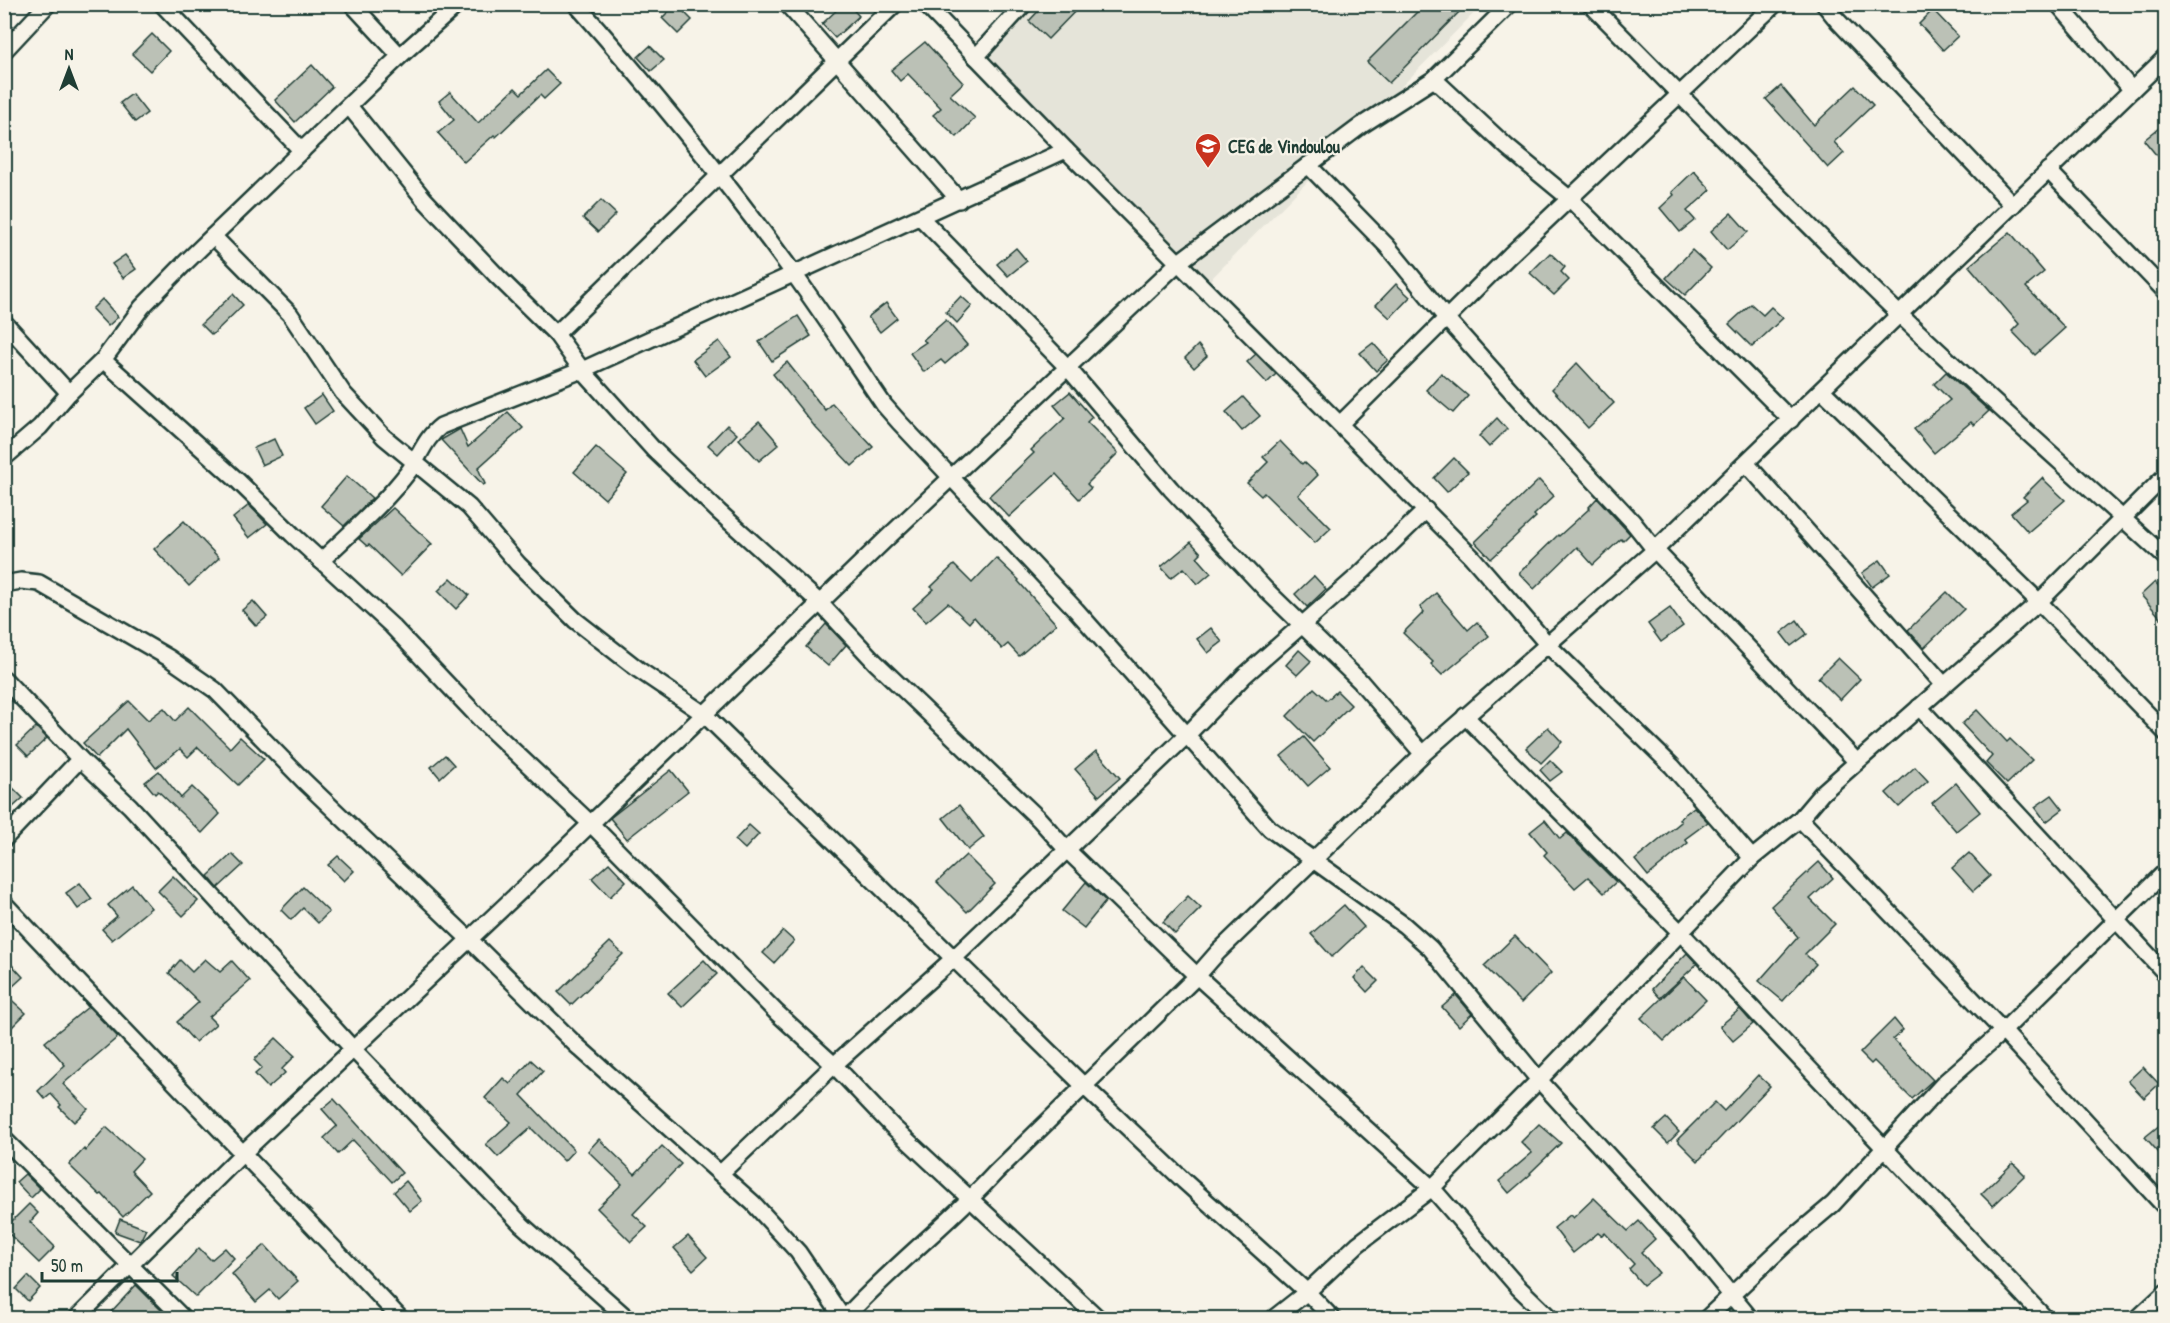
<svg xmlns="http://www.w3.org/2000/svg" width="2170" height="1323" viewBox="0 0 2170 1323" font-family="'Patrick Hand',sans-serif">
	<style>
		.built { fill: #e5e4d9 }
		.building { fill: #bbc1b6; stroke: #1f3d34; stroke-width: 1.5 }
		.lines { fill: none; stroke-linecap: round; stroke-linejoin: round }
		.street-casing { stroke: #1f3d34; stroke-width: 20 }
		.street { stroke: #f7f3e8; stroke-width: 15 }
		.labels { text-anchor: middle; dominant-baseline: central; stroke-width: 4.5; stroke-linejoin: round; paint-order: stroke }
		.poi-label { font-size: 18px; font-weight: bold; fill: #1f3d34; stroke: #f7f3e8; text-anchor: start }
	</style>
	<rect width="100%" height="100%" fill="#f7f3e8"/>
	<filter id="ink" filterUnits="userSpaceOnUse"><feTurbulence type="fractalNoise" baseFrequency=".0167" numOctaves="2"/><feDisplacementMap in="SourceGraphic" scale="12" xChannelSelector="R" yChannelSelector="G"/><feConvolveMatrix kernelMatrix="1 2 1 2 8 2 1 2 1" color-interpolation-filters="sRGB"/></filter>
	<g filter="url(#ink)">
		<!-- built -->
		<polygon class="built" points="1035,5 1482,5 1210,280 983,58"/>
		<!-- building -->
		<g class="building">
			<polygon points="676,4 692,20 678,34 662,18"/>
			<polygon points="843,4 848,4 859,16 835,38 822,24"/>
			<polygon points="1045,4 1082,4 1048,39 1029,21"/>
			<polygon points="1425,4 1467,4 1389,83 1367,62"/>
			<polygon points="1933,10 1958,36 1943,50 1919,24"/>
			<polygon points="152,34 169,51 150,71 132,54"/>
			<polygon points="925,42 963,83 950,95 975,118 957,137 933,115 941,108 908,74 900,81 891,70"/>
			<polygon points="650,46 664,60 651,71 638,57"/>
			<polygon points="312,65 332,87 295,122 275,100"/>
			<polygon points="546,70 560,84 544,99 540,95 496,137 494,135 464,162 438,133 454,120 439,101 450,92 478,123 515,88 521,94"/>
			<polygon points="1781,86 1814,125 1855,86 1873,105 1834,142 1844,153 1828,168 1766,99"/>
			<polygon points="132,94 147,113 135,122 120,103"/>
			<polygon points="2159,128 2166,135 2166,149 2157,156 2144,140"/>
			<polygon points="1694,171 1711,190 1687,211 1695,220 1680,232 1660,208 1674,195 1672,192"/>
			<polygon points="601,200 616,214 598,232 583,218"/>
			<polygon points="1731,213 1748,232 1727,250 1711,231"/>
			<polygon points="2010,232 2044,272 2026,287 2065,328 2035,355 2012,331 2019,324 1969,266"/>
			<polygon points="1016,248 1027,261 1008,276 997,264"/>
			<polygon points="1692,250 1711,268 1685,295 1666,278"/>
			<polygon points="1550,253 1565,267 1561,272 1569,280 1554,295 1530,273"/>
			<polygon points="125,255 136,269 123,278 112,264"/>
			<polygon points="1396,284 1410,297 1390,318 1376,305"/>
			<polygon points="233,294 243,305 212,335 201,324"/>
			<polygon points="961,296 972,306 957,323 946,312"/>
			<polygon points="102,299 118,317 108,326 92,309"/>
			<polygon points="886,303 897,318 880,332 868,317"/>
			<polygon points="1751,304 1763,315 1771,307 1783,318 1752,347 1729,324"/>
			<polygon points="798,316 811,336 772,361 759,342"/>
			<polygon points="946,320 967,345 945,364 941,360 924,372 910,353 926,342 923,340"/>
			<polygon points="719,341 731,357 705,376 693,360"/>
			<polygon points="1373,343 1388,360 1376,371 1360,353"/>
			<polygon points="1198,345 1207,356 1194,368 1185,358"/>
			<polygon points="1256,354 1276,374 1267,383 1247,362"/>
			<polygon points="787,362 825,410 832,403 873,447 852,466 815,427 773,374"/>
			<polygon points="1577,363 1614,403 1588,428 1552,389"/>
			<polygon points="1946,372 1989,411 1974,425 1971,422 1934,453 1914,429 1950,400 1934,384"/>
			<polygon points="1441,373 1468,396 1453,413 1426,390"/>
			<polygon points="1070,392 1092,417 1087,422 1118,453 1087,484 1091,488 1079,499 1056,474 1009,517 989,496 1034,453 1031,450 1065,418 1054,405"/>
			<polygon points="322,395 333,411 315,424 304,408"/>
			<polygon points="1243,397 1260,416 1242,431 1226,412"/>
			<polygon points="508,412 523,428 478,468 485,484 483,485 441,440 460,429 468,447"/>
			<polygon points="1497,418 1507,429 1489,447 1479,436"/>
			<polygon points="759,421 779,444 759,461 739,439"/>
			<polygon points="727,425 737,434 718,454 708,445"/>
			<polygon points="274,439 282,456 262,465 254,448"/>
			<polygon points="1280,441 1302,464 1304,462 1318,475 1298,495 1331,528 1315,543 1264,493 1261,496 1247,483 1268,462 1263,457"/>
			<polygon points="596,447 627,474 605,499 574,472"/>
			<polygon points="1454,458 1468,472 1447,492 1434,478"/>
			<polygon points="347,476 372,498 344,526 321,506"/>
			<polygon points="2042,478 2065,500 2028,532 2011,513 2027,500 2023,497"/>
			<polygon points="1539,480 1554,496 1534,515 1536,517 1491,559 1475,542"/>
			<polygon points="1597,498 1630,534 1623,541 1621,539 1593,565 1577,547 1534,589 1519,573 1558,535 1559,536 1590,508 1589,507"/>
			<polygon points="249,505 267,524 249,538 233,518"/>
			<polygon points="393,508 432,544 401,576 369,545 367,546 359,539"/>
			<polygon points="184,521 219,558 189,586 154,549"/>
			<polygon points="1191,542 1201,553 1197,557 1211,573 1198,584 1184,568 1171,578 1161,567"/>
			<polygon points="996,558 1019,580 1018,581 1056,624 1019,656 1008,644 1002,649 974,617 969,623 948,603 926,622 913,608 934,589 931,587 954,565 972,583"/>
			<polygon points="1880,560 1890,574 1872,587 1862,573"/>
			<polygon points="1314,576 1326,589 1307,607 1295,594"/>
			<polygon points="451,578 469,595 456,609 438,591"/>
			<polygon points="2155,582 2166,594 2166,624 2141,595"/>
			<polygon points="1947,592 1964,609 1924,648 1908,630"/>
			<polygon points="1436,593 1468,630 1477,622 1489,636 1442,675 1431,664 1433,662 1403,633 1424,612 1420,607"/>
			<polygon points="253,601 267,617 256,626 242,610"/>
			<polygon points="1670,608 1683,626 1661,642 1648,624"/>
			<polygon points="1797,620 1807,634 1791,646 1781,633"/>
			<polygon points="826,624 846,645 828,666 806,647"/>
			<polygon points="1211,628 1222,642 1208,653 1197,639"/>
			<polygon points="1299,650 1311,661 1297,675 1286,665"/>
			<polygon points="1838,658 1860,679 1840,700 1818,678"/>
			<polygon points="1314,688 1327,700 1337,691 1351,705 1313,742 1287,716"/>
			<polygon points="129,701 148,720 164,708 175,721 189,707 230,748 240,737 264,759 238,785 198,747 188,757 180,749 156,768 126,729 97,758 83,743"/>
			<polygon points="1977,710 2007,742 2010,739 2032,760 2007,784 1986,763 1992,756 1962,724"/>
			<polygon points="36,727 47,738 28,756 17,745"/>
			<polygon points="1548,727 1562,742 1541,763 1526,748"/>
			<polygon points="1304,737 1330,767 1308,786 1281,756"/>
			<polygon points="1096,751 1120,778 1099,796 1075,769"/>
			<polygon points="445,755 454,765 440,778 431,767"/>
			<polygon points="1550,760 1562,772 1550,781 1540,770"/>
			<polygon points="1915,767 1928,781 1899,807 1886,793"/>
			<polygon points="671,770 688,791 627,839 610,818"/>
			<polygon points="159,771 181,798 192,787 220,814 202,833 158,791 155,794 145,782"/>
			<polygon points="4,779 23,798 4,815"/>
			<polygon points="1956,783 1980,812 1956,831 1932,803"/>
			<polygon points="2052,795 2063,809 2046,822 2035,807"/>
			<polygon points="959,805 984,837 968,850 943,818"/>
			<polygon points="1694,807 1708,822 1685,839 1688,843 1648,876 1635,860 1681,822 1679,819"/>
			<polygon points="1545,820 1560,839 1567,833 1616,882 1604,893 1588,877 1575,888 1544,855 1547,852 1530,832"/>
			<polygon points="749,825 759,834 745,849 735,840"/>
			<polygon points="1969,853 1990,876 1973,891 1952,868"/>
			<polygon points="232,854 243,865 218,888 208,876"/>
			<polygon points="966,855 995,884 967,912 937,882"/>
			<polygon points="338,856 354,871 344,881 328,865"/>
			<polygon points="1819,862 1833,878 1810,899 1835,924 1805,954 1816,964 1783,1001 1759,981 1798,937 1771,906"/>
			<polygon points="609,863 626,881 610,897 592,878"/>
			<polygon points="173,876 198,901 183,916 158,891"/>
			<polygon points="1086,882 1106,901 1084,928 1062,911"/>
			<polygon points="80,883 92,899 78,909 66,893"/>
			<polygon points="132,885 151,908 112,940 102,929 117,916 108,905"/>
			<polygon points="303,887 329,912 318,923 303,908 291,920 281,910"/>
			<polygon points="1188,896 1201,908 1175,934 1163,922"/>
			<polygon points="1344,905 1364,927 1332,957 1311,934"/>
			<polygon points="783,931 794,941 774,963 763,953"/>
			<polygon points="1515,936 1551,973 1521,1003 1484,966"/>
			<polygon points="610,942 623,954 571,1005 558,992"/>
			<polygon points="1687,953 1697,964 1660,998 1652,989"/>
			<polygon points="205,959 220,972 232,961 250,981 209,1017 216,1024 195,1042 177,1022 199,1002 169,973 180,960 192,972"/>
			<polygon points="704,960 717,974 682,1007 668,993"/>
			<polygon points="12,965 23,977 12,987 4,979 4,973"/>
			<polygon points="1364,967 1378,981 1367,992 1354,978"/>
			<polygon points="1684,977 1706,1000 1664,1041 1641,1018"/>
			<polygon points="4,993 26,1013 4,1035"/>
			<polygon points="1456,995 1472,1014 1459,1026 1442,1007"/>
			<polygon points="82,1000 118,1037 63,1084 88,1109 74,1122 59,1107 61,1105 51,1094 45,1099 38,1091 65,1065 45,1042 88,1007"/>
			<polygon points="1740,1009 1753,1024 1733,1041 1720,1026"/>
			<polygon points="1894,1019 1903,1030 1893,1039 1933,1080 1912,1099 1874,1061 1871,1064 1860,1053"/>
			<polygon points="276,1038 295,1056 282,1069 285,1073 268,1088 255,1074 262,1068 254,1060"/>
			<polygon points="531,1060 543,1071 521,1095 574,1150 564,1161 531,1128 498,1157 486,1144 511,1122 485,1098 503,1078 510,1084"/>
			<polygon points="2143,1067 2159,1084 2144,1098 2128,1081"/>
			<polygon points="1758,1075 1770,1086 1698,1161 1677,1140 1715,1102 1724,1111"/>
			<polygon points="334,1099 402,1173 392,1182 353,1140 338,1154 324,1138 337,1126 322,1109"/>
			<polygon points="1666,1118 1679,1132 1668,1143 1654,1129"/>
			<polygon points="2166,1120 2166,1161 2145,1137"/>
			<polygon points="1539,1124 1561,1143 1530,1173 1531,1174 1509,1193 1499,1181 1532,1153 1521,1142"/>
			<polygon points="106,1127 142,1159 131,1171 150,1191 123,1217 102,1194 100,1195 69,1165 84,1149 85,1151"/>
			<polygon points="599,1139 635,1174 662,1146 681,1164 633,1214 647,1227 631,1242 597,1208 622,1184 588,1151"/>
			<polygon points="2013,1163 2025,1175 1993,1206 1981,1194"/>
			<polygon points="25,1174 40,1189 31,1198 16,1182"/>
			<polygon points="406,1181 422,1201 410,1211 394,1192"/>
			<polygon points="1594,1198 1628,1231 1639,1221 1655,1239 1641,1252 1659,1273 1643,1285 1629,1269 1634,1264 1605,1233 1602,1236 1598,1233 1573,1253 1554,1228 1570,1215 1573,1218"/>
			<polygon points="29,1204 38,1213 30,1222 55,1247 39,1263 4,1229"/>
			<polygon points="120,1219 146,1229 140,1241 115,1232"/>
			<polygon points="688,1236 707,1257 693,1270 674,1248"/>
			<polygon points="265,1245 298,1281 278,1299 270,1290 256,1302 232,1274"/>
			<polygon points="199,1248 211,1260 225,1248 234,1258 196,1297 173,1276"/>
			<polygon points="28,1276 40,1288 28,1301 16,1289"/>
			<polygon points="136,1285 169,1318 118,1318 111,1312"/>
		</g>
		<g class="lines">
			<!-- street casing -->
			<g class="street-casing">
				<g id="street">
					<polyline points="162,4 302,151"/>
					<polyline points="352,4 400,56"/>
					<path d="M576 4C653 91 726 180 794 274 825 317 854 361 884 405L899 422 1076 610 1270 829 1404 925 1430 948 1539 1080 1690 1245 1750 1318"/>
					<polyline points="787,4 959,200"/>
					<polyline points="925,4 1066,150 1472,557 1548,645 1672,766 1752,858"/>
					<path d="M1590 4C1693 107 1793 212 1898 313 1985 396 2077 476 2166 558"/>
					<polyline points="1824,4 1837,20 2013,205"/>
					<polyline points="2058,4 2132,90"/>
					<polyline points="4,51 48,4"/>
					<polyline points="976,57 1024,4"/>
					<polyline points="1434,79 1507,147 1570,199 1791,420"/>
					<polyline points="349,106 424,199 497,276 556,334 582,370 653,449 719,512 820,603 875,662 1039,819 1067,850 1197,976 1432,1188 1518,1287 1550,1318"/>
					<polyline points="1308,165 1387,246 1447,319 1539,422 1632,521 1655,550 1857,762"/>
					<polyline points="2048,170 2166,292"/>
					<polyline points="921,218 1068,368 1171,489 1266,590 1360,681 1423,754"/>
					<polyline points="213,236 290,314 343,393 384,437 469,507 518,564 575,620 639,670 704,714 1084,1086 1184,1181 1307,1292 1332,1318"/>
					<polyline points="4,322 69,393"/>
					<polyline points="556,334 895,4"/>
					<polyline points="103,360 238,481 293,535 392,626 484,723 590,823 777,1013 834,1065 892,1126 1098,1318"/>
					<polyline points="1822,390 2039,602 2166,733"/>
					<polyline points="1340,424 1510,255 1775,4"/>
					<polyline points="4,458 40,427 69,393 103,360 142,307 186,262 400,56 458,4"/>
					<polyline points="1746,463 1944,685"/>
					<path d="M321 561C351 532 384 504 409 471 420 456 425 438 441 426L582 370 1066 150"/>
					<polyline points="4,584 21,581 39,583 169,658 215,690 304,781 469,939 575,1044 753,1203 798,1252 843,1318"/>
					<polyline points="4,679 80,759 130,806 353,1049 522,1225 627,1318"/>
					<polyline points="1919,707 2166,974"/>
					<polyline points="1465,716 1681,933 2045,1318"/>
					<polyline points="1800,819 2003,1031 2166,1208"/>
					<polyline points="4,839 80,759"/>
					<path d="M4 903C135 1043 269 1179 400 1318"/>
					<polyline points="4,1139 183,1318"/>
					<polyline points="721,1173 834,1065 954,958 1188,734 1245,675 1360,574 1426,510"/>
					<polyline points="77,1318 243,1153 527,885 884,541 1179,262 1362,125 1434,79 1510,4"/>
					<path d="M845 1318C892 1266 949 1224 996 1172L1197 976 1218 952 1423 754 1655 550 2166 57"/>
					<polyline points="1274,1318 1307,1292 1358,1244 1432,1188 1539,1080 1752,858 1800,819 1822,793 1857,762 2039,602 2166,475"/>
					<polyline points="1707,1318 1789,1241 1833,1204 1945,1082 2003,1031 2166,871"/>
					<polyline points="2138,1318 2166,1292"/>
				</g>
			</g>
			<!-- street -->
			<use href="#street" class="street"/>
		</g>
	</g>
	<!-- icons -->
	<defs>
		<g id="school-pin" transform="scale(1.35)"><path d="M0 17L-7.5 6A9.5 9.5 0 1 1 7.5 6Z" fill="#c8321e" stroke="#f7f3e8"/><path d="M0-5L7-2L0 1L-7-2ZM-4 1L0 2.5L4 1V4Q0 6-4 4Z" fill="#fff"/></g>
	</defs>
	<g fill-rule="evenodd">
		<use href="#school-pin" x="1208" y="146"/>
	</g>
	<g class="labels">
		<!-- poi labels -->
		<g class="poi-label">
			<text x="1228" y="146">CEG de Vindoulou</text>
		</g>
	</g>
	<!-- margin -->
	<rect width="2170" height="1323" fill="none" stroke="#f7f3e8" stroke-width="24"/>
	<rect x="12" y="12" width="2146" height="1299" fill="none" stroke="#1f3d34" stroke-width="2" filter="url(#ink)"/>
	<!-- north arrow -->
	<g transform="translate(69 69)" stroke="#f7f3e8" stroke-width="4.5" paint-order="stroke">
	<path d="M0-4.5L10 22L0 15L-10 22Z" fill="#1f3d34"/>
	<text y="-9" font-size="16" font-weight="bold" text-anchor="middle" fill="#1f3d34">N</text>
	</g>
	<!-- scale -->
	<path d="M42 1272v9h135v-9" fill="none" stroke="#1f3d34" stroke-width="3"/>
	<text x="51" y="1272" font-size="18" fill="#1f3d34" stroke="#f7f3e8" stroke-width="4.5" paint-order="stroke">50 m</text>
</svg>
